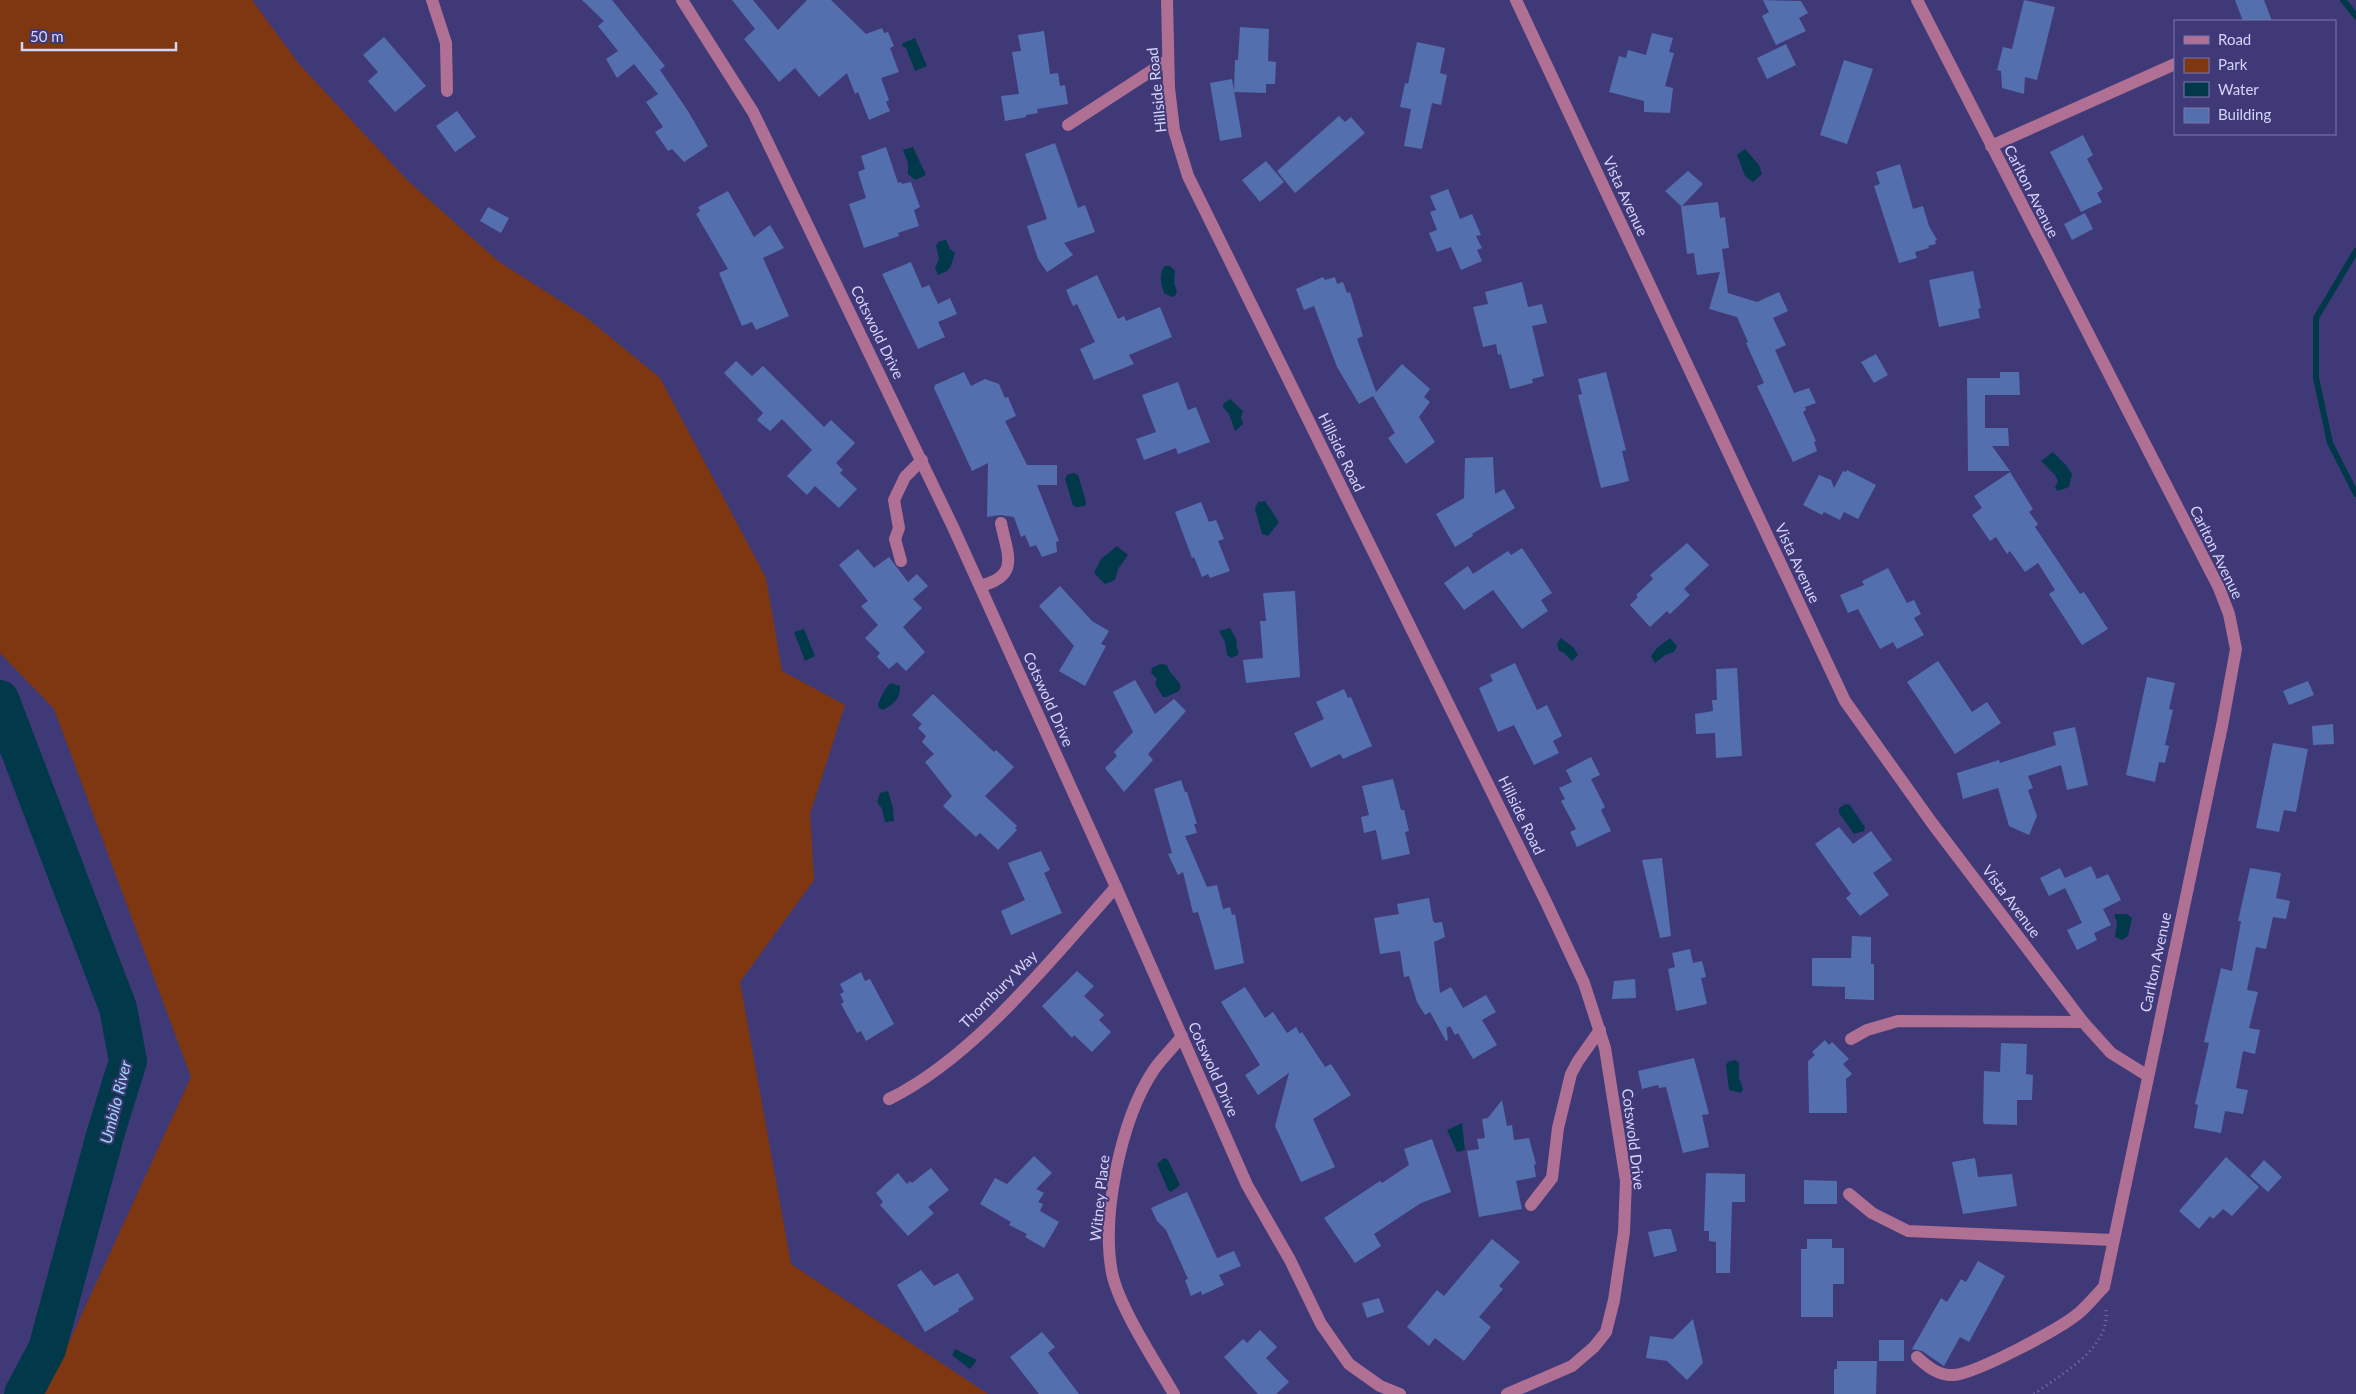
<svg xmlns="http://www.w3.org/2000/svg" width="2356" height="1394" viewBox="0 0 2356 1394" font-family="Lato,sans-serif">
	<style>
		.green { fill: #7e3710 }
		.water { fill: #02394a }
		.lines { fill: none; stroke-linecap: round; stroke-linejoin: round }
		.stream { stroke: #02394a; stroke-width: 6 }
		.river { stroke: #02394a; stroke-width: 38 }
		.building { fill: #546fae }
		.path { stroke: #7874a9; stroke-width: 3; stroke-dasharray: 1 4; stroke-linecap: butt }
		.minor { stroke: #b07094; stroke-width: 12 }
		.labels { text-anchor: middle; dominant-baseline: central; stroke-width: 4; stroke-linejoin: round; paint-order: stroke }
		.street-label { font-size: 15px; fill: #d4d4f9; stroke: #403978 }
		.water-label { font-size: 16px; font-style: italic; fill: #9cdaf3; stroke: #403978 }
	</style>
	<rect width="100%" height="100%" fill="#403978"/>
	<!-- green -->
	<polygon class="green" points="0,0 252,0 299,64 408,181 498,261 587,318 660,378 766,578 782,671 845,705 810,814 814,880 740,982 791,1264 988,1394 45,1394 191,1077 54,709 0,653"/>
	<!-- water -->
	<g class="water">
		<polygon points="915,38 927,66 915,71 906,48 902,46 903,43"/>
		<polygon points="913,147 926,175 915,180 908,174 908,163 903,150"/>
		<polygon points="1745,149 1759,165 1762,174 1753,182 1745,176 1737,155"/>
		<polygon points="946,240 950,249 955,253 951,266 947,271 938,275 935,268 939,259 936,245 940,241"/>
		<path d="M1165 266H1170L1175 271 1174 283 1177 291 1175 296 1171 297 1164 293C1161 283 1158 274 1165 266Z"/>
		<polygon points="1230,399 1243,411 1241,417 1243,424 1235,431 1229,414 1223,407 1223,404"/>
		<polygon points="2053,452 2066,465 2072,474 2069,487 2058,491 2055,488 2058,481 2055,475 2041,461"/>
		<polygon points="1074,473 1078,475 1086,502 1085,506 1076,507 1073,505 1065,479 1067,475"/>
		<polygon points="1265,501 1279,522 1268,536 1262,534 1255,509 1258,502"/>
		<polygon points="1117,546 1128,555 1118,569 1115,580 1105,584 1094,573 1101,559"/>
		<path d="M1230 628 1237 641C1235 647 1239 650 1238 655L1231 658 1227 655 1225 642 1219 631Z"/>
		<polygon points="804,629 815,656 805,661 794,632"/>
		<polygon points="1561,638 1574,648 1578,655 1572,661 1563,652 1559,651 1557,644"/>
		<polygon points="1670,638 1677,646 1674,652 1665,655 1655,663 1651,656 1657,648"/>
		<path d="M1160 664 1167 665C1169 674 1177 677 1181 686L1179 691 1166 697H1163L1155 684 1157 679 1151 673 1152 668Z"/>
		<path d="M891 683 900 686C901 698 893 705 883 710L879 708 878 704C882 696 884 688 891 683Z"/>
		<polygon points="888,791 893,808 894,821 885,822 882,809 877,802 880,793"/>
		<polygon points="1846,804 1850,805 1865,827 1864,831 1854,834 1839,813 1839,808"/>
		<polygon points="2116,914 2127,914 2132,918 2128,936 2122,940 2115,937 2117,922 2114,915"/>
		<polygon points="1735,1060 1739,1063 1739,1078 1743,1089 1741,1093 1729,1090 1726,1065 1728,1062"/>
		<polygon points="1462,1123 1465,1150 1457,1152 1447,1130"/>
		<polygon points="1164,1158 1168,1160 1180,1185 1171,1192 1168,1190 1157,1164"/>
		<polygon points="955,1349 977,1360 970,1369 952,1355"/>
	</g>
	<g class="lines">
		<!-- stream -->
		<g class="stream">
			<polyline points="2343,0 2356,16"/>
			<polyline points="2356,251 2316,318 2316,378 2330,443 2356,494"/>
		</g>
		<!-- river -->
		<polyline class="river" points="0,699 118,1008 128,1061 106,1132 47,1349 23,1394"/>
	</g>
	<!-- building -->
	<g class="building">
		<polygon points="582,0 612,0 665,66 660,70 688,111 708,146 684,162 672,149 668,151 655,132 663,127 646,102 658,94 634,64 617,78 606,59 618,51 598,26 604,21"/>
		<polygon points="732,0 753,0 778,30 807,0 831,0 866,34 882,28 884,33 888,32 894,46 890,48 899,72 881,78 889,100 886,102 890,111 869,120 858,92 855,94 847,73 819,97 795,68 779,82 744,39 755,29"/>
		<polygon points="1763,0 1801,1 1808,13 1799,18 1806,31 1776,45 1762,16 1769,12"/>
		<polygon points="2024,0 2055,7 2037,80 2025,77 2024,94 2002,88 2001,71 1997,70 2003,47 2012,49"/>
		<polygon points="2235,0 2264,0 2272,21 2243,21"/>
		<polygon points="1240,27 1269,29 1268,61 1276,62 1275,84 1266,84 1266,93 1234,92 1235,60 1238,60"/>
		<polygon points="1044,31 1050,74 1058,73 1060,86 1065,85 1068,104 1037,109 1038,113 1026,115 1026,117 1005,121 1001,96 1019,94 1012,52 1021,51 1018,35"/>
		<polygon points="1652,33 1673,38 1669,52 1674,53 1665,86 1673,88 1670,113 1644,112 1644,101 1609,92 1619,56 1626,58 1628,50 1646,55"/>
		<polygon points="384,37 426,86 395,112 368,81 378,72 363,55"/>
		<polygon points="1417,42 1445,48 1440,73 1447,75 1441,105 1432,103 1422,149 1404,146 1411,109 1400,107 1405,83 1408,84"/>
		<polygon points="1786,44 1796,65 1767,79 1757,58"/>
		<polygon points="1844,60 1873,69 1847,144 1820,135"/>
		<polygon points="1232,79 1242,137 1220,141 1210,83"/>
		<polygon points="457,111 476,137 455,152 436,126"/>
		<polygon points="1339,116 1345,122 1351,117 1365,133 1295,193 1277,171"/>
		<polygon points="2083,135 2093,155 2087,159 2103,189 2097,193 2102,202 2081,212 2050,152"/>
		<polygon points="1055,143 1078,208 1085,205 1095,232 1064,243 1073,255 1047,272 1038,259 1027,226 1047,219 1025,154"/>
		<polygon points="886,147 898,183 901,182 902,184 911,182 920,207 914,210 919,226 898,233 899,236 864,248 849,204 866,198 858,172 865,169 861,156"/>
		<polygon points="1266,161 1284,182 1260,202 1242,180"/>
		<polygon points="1900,164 1913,209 1923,206 1929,226 1937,240 1935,241 1936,244 1928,246 1929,248 1915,252 1917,258 1899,263 1874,186 1880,184 1876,172"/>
		<polygon points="1688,171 1703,184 1682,206 1718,202 1720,218 1725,217 1729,248 1722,249 1728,293 1757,302 1779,292 1788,311 1773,318 1786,345 1775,350 1794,393 1809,388 1816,403 1805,407 1806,410 1803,412 1816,441 1814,442 1817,451 1793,462 1757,386 1764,383 1746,343 1748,342 1737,317 1709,309 1720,272 1697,275 1694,253 1687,254 1681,206 1665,191"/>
		<polygon points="1448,189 1460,219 1472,214 1481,235 1476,236 1482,248 1477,250 1482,261 1461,270 1451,247 1437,252 1429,233 1437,230 1430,212 1436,210 1430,196"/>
		<polygon points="728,191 754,237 770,225 784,248 763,258 789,316 756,330 752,322 742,326 719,273 728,269 696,214 700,211 698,207"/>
		<polygon points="488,207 509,218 501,233 480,221"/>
		<polygon points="2085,213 2093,229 2072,240 2064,224"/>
		<polygon points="911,262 922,288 929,285 938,304 950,298 957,314 938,322 945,337 918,349 882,274"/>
		<polygon points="1973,271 1981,308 1978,309 1980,318 1939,327 1929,280"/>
		<polygon points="1097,275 1118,319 1124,316 1126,321 1160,307 1172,337 1129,355 1134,364 1094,380 1080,349 1095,342 1077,304 1073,306 1066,290"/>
		<polygon points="1323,277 1325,280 1335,277 1337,284 1343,282 1347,293 1350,292 1363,336 1357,339 1376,392 1402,364 1430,389 1424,397 1430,402 1419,417 1435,442 1406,464 1388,438 1395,433 1373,396 1359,404 1337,367 1314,306 1304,310 1296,289"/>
		<polygon points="1522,282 1528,307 1542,304 1547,323 1532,326 1544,376 1532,379 1533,383 1510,389 1501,354 1498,355 1496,344 1483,347 1473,307 1488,304 1485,292"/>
		<polygon points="1876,354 1888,375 1874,383 1861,362"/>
		<polygon points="736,361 752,376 763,366 824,427 831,420 855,443 836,463 843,470 840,473 857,489 839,508 815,486 807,495 787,476 812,450 782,419 770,431 757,420 763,413 724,373"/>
		<polygon points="964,372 971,386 985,379 999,384 1005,398 1008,397 1016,416 1005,421 1027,465 1057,465 1057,485 1037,485 1059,541 1056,542 1057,552 1042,557 1036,545 1030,547 1025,535 1021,537 1014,517 1000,515 987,517 988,463 972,471 934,388 935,385"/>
		<polygon points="1606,372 1626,450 1622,451 1629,481 1601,488 1578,395 1582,394 1578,379"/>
		<polygon points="2000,372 2019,372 2020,395 1985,395 1985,428 2008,428 2009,446 1992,446 2010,471 1968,471 1967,378 2000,378"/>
		<polygon points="1178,382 1188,410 1196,407 1210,442 1178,454 1176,448 1144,460 1136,439 1156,432 1142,395"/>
		<polygon points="1493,457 1495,494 1504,489 1515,508 1472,534 1473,536 1455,547 1436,514 1464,498 1465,458"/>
		<polygon points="1847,470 1876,485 1858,519 1844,512 1840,520 1824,512 1822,515 1803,505 1819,475 1831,480 1834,488 1843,471 1846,472"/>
		<polygon points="2010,472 2033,509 2029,512 2038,524 2035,527 2080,594 2084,592 2108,629 2082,645 2049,594 2055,590 2038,563 2025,572 2010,551 2007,554 1996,537 1990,541 1972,515 1982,508 1974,496"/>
		<polygon points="1201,502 1209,522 1216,520 1224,539 1218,541 1230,571 1210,578 1208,574 1202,577 1194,557 1192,558 1175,512"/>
		<polygon points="1687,543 1709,565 1684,589 1690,595 1670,614 1667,611 1650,627 1630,605 1638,597 1636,595 1653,579 1650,575"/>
		<polygon points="1522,548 1552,593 1541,600 1548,611 1522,629 1493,590 1464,610 1444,583 1468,566 1473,574 1508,551 1511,555"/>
		<polygon points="858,549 874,568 889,557 908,582 917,574 928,586 913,599 922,608 903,627 925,652 906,671 897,662 889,669 877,657 880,653 865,638 878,625 861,606 868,601 839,565"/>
		<polygon points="1888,568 1907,603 1914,600 1921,614 1914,618 1924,635 1897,649 1893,642 1880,649 1858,609 1848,613 1840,595 1864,585 1862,581"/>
		<polygon points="1060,586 1092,621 1109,631 1101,644 1106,646 1085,686 1059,671 1074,646 1039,606"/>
		<polygon points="1295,591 1300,677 1246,683 1243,660 1263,658 1260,621 1266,621 1263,593"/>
		<polygon points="1938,661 1972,712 1987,702 2001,723 1955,754 1907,682"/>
		<polygon points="1515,663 1537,710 1547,705 1562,736 1553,741 1559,753 1534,765 1514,725 1498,732 1479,688 1493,681 1490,675"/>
		<polygon points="1737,668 1742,756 1716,758 1715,733 1696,734 1695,714 1713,711 1712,700 1717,700 1716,669"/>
		<polygon points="2147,677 2175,683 2169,709 2173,710 2165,745 2169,746 2165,763 2159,762 2155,782 2126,775"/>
		<polygon points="1135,680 1155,714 1174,699 1186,711 1148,754 1153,760 1124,792 1105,768 1117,756 1114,752 1133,732 1113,692"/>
		<polygon points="2308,681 2314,695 2289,705 2283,691"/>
		<polygon points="1344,689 1348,698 1351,697 1372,746 1343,759 1340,754 1311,768 1294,733 1324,719 1316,702"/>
		<polygon points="933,694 994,752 996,750 1014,767 985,796 1017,826 1015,828 1017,830 998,850 980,833 976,837 943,806 952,796 925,762 934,754 922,742 926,736 918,728 922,724 912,715"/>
		<polygon points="2333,724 2334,744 2313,745 2312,726"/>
		<polygon points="2075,727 2088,785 2067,790 2061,765 2028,776 2033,788 2028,790 2037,816 2029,835 2009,826 1998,788 1963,799 1957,773 1999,760 2000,763 2056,745 2053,732"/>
		<polygon points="2273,743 2308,749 2296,812 2284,810 2279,832 2256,828"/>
		<polygon points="1591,757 1600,775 1591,779 1605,807 1601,810 1611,831 1577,847 1570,832 1576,829 1561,801 1565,799 1559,788 1572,782 1566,770"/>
		<polygon points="1393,779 1401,810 1404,810 1409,831 1405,832 1410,854 1382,860 1376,830 1364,833 1361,817 1369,815 1362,786"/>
		<polygon points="1181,780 1185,792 1187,792 1197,824 1194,824 1197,833 1185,836 1207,887 1217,885 1223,909 1230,907 1232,915 1235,914 1244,963 1215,970 1198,912 1193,913 1183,872 1178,875 1168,854 1172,853 1154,789"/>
		<polygon points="1839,827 1853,844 1871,831 1892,860 1873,873 1889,895 1860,916 1846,898 1851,894 1815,844"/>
		<polygon points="1041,851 1050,870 1044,873 1062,913 1011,935 1001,911 1025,900 1008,863"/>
		<polygon points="1662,858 1671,936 1660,938 1642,860"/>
		<polygon points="2091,866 2097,879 2108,874 2121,900 2103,909 2111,925 2094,933 2097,940 2077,950 2067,930 2082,923 2065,888 2049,896 2040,878 2060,868 2065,878"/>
		<polygon points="2250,868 2281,873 2276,898 2290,901 2286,919 2273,917 2266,949 2256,947 2247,990 2258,992 2249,1028 2260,1030 2255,1054 2243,1051 2236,1088 2248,1090 2243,1114 2225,1111 2221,1133 2194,1128 2198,1105 2195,1104 2209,1043 2204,1042 2221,968 2232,971 2241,921 2238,921"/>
		<polygon points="1429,898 1433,921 1435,923 1442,922 1445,937 1434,942 1440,993 1451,987 1463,1008 1486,995 1496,1012 1482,1020 1497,1045 1473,1059 1458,1033 1455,1035 1450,1026 1447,1028 1446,1025 1448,1040 1446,1041 1430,1012 1425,1015 1417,1002 1409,976 1404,977 1400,951 1380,954 1374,918 1399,914 1397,904"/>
		<polygon points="1852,936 1871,937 1871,964 1874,964 1874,1000 1845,999 1845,987 1812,986 1812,958 1851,958"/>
		<polygon points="1690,949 1693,963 1702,961 1706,977 1701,978 1707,1004 1676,1011 1668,969 1675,967 1672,953"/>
		<polygon points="1077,971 1094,986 1084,996 1104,1015 1099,1020 1111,1032 1092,1052 1074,1035 1072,1038 1042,1006"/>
		<polygon points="861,972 865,981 870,979 894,1024 866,1041 861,1031 857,1033 841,1004 844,1002 840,994 844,992 840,984"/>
		<polygon points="1635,979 1636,998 1612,999 1614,981"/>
		<polygon points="1245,987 1265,1018 1273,1012 1287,1033 1296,1027 1300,1034 1302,1032 1325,1067 1331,1064 1351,1095 1313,1119 1335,1167 1301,1182 1275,1126 1289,1073 1258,1095 1245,1075 1260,1065 1221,1002"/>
		<polygon points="1825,1040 1829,1045 1832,1042 1849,1059 1843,1064 1852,1074 1846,1079 1847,1113 1809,1113 1808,1061 1815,1055 1812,1052"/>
		<polygon points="2001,1043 2027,1044 2026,1074 2033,1075 2032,1100 2017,1100 2017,1125 1984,1124 1983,1121 1984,1071 2000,1072"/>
		<polygon points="1694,1058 1709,1114 1702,1115 1709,1147 1683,1153 1666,1087 1659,1088 1658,1085 1642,1089 1638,1071"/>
		<polygon points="1502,1100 1507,1126 1512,1125 1514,1140 1529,1138 1536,1164 1534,1165 1536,1177 1516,1181 1522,1209 1479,1217 1467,1151 1479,1149 1477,1139 1485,1138 1482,1119 1488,1118"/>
		<polygon points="1432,1139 1451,1192 1421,1203 1374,1234 1381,1246 1355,1263 1324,1218 1380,1181 1382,1183 1409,1165 1404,1149"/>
		<polygon points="1034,1156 1052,1173 1036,1189 1044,1193 1038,1202 1043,1204 1040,1211 1059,1222 1044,1248 1025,1237 1027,1234 1009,1225 1011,1222 980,1204 995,1178 1007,1184"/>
		<polygon points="2226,1157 2259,1187 2232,1216 2223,1209 2213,1219 2210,1216 2199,1229 2179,1211"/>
		<polygon points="1975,1158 1978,1177 2012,1174 2017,1206 1963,1214 1952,1162"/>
		<polygon points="2264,1160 2282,1177 2268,1192 2250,1176"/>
		<polygon points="931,1168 949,1190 928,1207 934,1213 908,1236 880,1205 883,1202 876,1193 898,1173 907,1184 910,1181 912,1183"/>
		<polygon points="1706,1173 1745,1174 1745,1202 1732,1202 1730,1273 1716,1273 1716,1242 1709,1241 1709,1231 1704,1231"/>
		<polygon points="1804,1180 1837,1181 1837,1204 1804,1204"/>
		<polygon points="1187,1192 1217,1258 1234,1251 1241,1266 1219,1275 1224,1285 1202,1295 1201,1291 1191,1296 1185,1280 1188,1279 1166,1230 1157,1221 1151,1208"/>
		<polygon points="1664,1229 1671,1229 1677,1251 1654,1257 1648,1232"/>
		<polygon points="1492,1239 1520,1262 1499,1286 1503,1289 1479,1317 1491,1327 1464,1361 1435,1338 1429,1346 1407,1327 1437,1290 1444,1296"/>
		<polygon points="1807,1239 1832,1239 1832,1248 1844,1248 1844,1284 1833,1284 1833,1317 1801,1317 1801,1249 1807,1249"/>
		<polygon points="1978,1261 2005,1276 1969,1342 1960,1337 1944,1366 1922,1351 1912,1349 1941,1298 1947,1302 1961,1279 1966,1282"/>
		<polygon points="921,1270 934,1286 958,1273 974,1299 958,1309 959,1311 925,1332 897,1285"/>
		<polygon points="1379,1298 1384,1312 1367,1318 1362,1303"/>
		<polygon points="1693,1319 1703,1363 1687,1380 1667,1361 1646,1358 1650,1336 1673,1339"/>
		<polygon points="1260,1330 1277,1347 1266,1358 1289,1382 1276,1394 1258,1394 1224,1357 1243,1339 1247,1343"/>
		<polygon points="1042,1332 1055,1347 1048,1353 1079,1394 1039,1394 1010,1357"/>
		<rect x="1879" y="1340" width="25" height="21"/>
		<polygon points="1837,1361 1877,1361 1876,1394 1834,1394 1834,1369 1837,1369"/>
	</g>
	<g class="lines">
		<!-- path -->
		<path class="path" d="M2034 1394C2061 1374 2110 1349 2106 1310"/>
		<!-- minor -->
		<g class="minor">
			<polyline points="432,0 446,43 447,91"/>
			<polyline points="682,0 753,112 953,527 1116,887 1247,1185 1290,1260 1321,1324 1349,1364 1380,1386 1400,1394"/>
			<polyline points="1167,0 1169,88 1174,130 1188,176 1546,902 1584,983 1605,1048 1626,1181 1624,1232 1614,1300 1606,1332 1594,1347 1572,1366 1507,1394"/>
			<polyline points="1516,0 1845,701 1932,823 2083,1022 2111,1053 2148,1076"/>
			<path d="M1917 0 2219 588 2229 614 2236 649 2222 726 2104 1287C2096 1295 2089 1304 2080 1312 2062 1328 1977 1373 1954 1375 1938 1376 1927 1366 1917 1357"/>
			<polyline points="1068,125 1168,60"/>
			<polyline points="1991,146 2175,64"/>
			<polyline points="901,561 895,539 899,528 894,500 905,477 922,460"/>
			<path d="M980 586C1021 576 1007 554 1001 523"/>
			<polyline points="1851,1039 1867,1030 1898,1021 2083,1022"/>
			<path d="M889 1099C975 1057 1053 957 1116 887"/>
			<polyline points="1849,1194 1872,1213 1908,1231 2113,1240"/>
			<polyline points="1531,1205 1552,1178 1558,1128 1571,1074 1578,1061 1600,1030"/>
			<path d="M1174 1394C1156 1363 1119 1307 1112 1273 1101 1215 1121 1120 1153 1071 1161 1059 1173 1048 1182 1036"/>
		</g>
	</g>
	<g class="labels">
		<!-- street labels -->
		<g class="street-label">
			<text transform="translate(1156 90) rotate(-96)">Hillside Road</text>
			<text transform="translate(2032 191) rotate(63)">Carlton Avenue</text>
			<text transform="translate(1626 196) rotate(65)">Vista Avenue</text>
			<text transform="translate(878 332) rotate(64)">Cotswold Drive</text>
			<text transform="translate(1342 452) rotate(64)">Hillside Road</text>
			<text transform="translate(2217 552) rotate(64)">Carlton Avenue</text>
			<text transform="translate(1798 563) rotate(65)">Vista Avenue</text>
			<text transform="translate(1049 699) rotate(66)">Cotswold Drive</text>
			<text transform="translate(1522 815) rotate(64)">Hillside Road</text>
			<text transform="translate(2012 901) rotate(53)">Vista Avenue</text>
			<text transform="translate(2155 962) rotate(-78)">Carlton Avenue</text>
			<text transform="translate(998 989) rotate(-45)">Thornbury Way</text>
			<text transform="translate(1214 1069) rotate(66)">Cotswold Drive</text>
			<text transform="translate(1634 1139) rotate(83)">Cotswold Drive</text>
			<text transform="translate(1099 1198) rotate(-84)">Witney Place</text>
		</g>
		<!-- water labels -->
		<g class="water-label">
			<text transform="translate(115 1102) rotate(-76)">Umbilo River</text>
		</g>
	</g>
	<!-- legend -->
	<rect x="2174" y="20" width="162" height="115" fill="#403978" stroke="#7b77ac"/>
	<rect x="2184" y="36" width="25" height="8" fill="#b07094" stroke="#7b77ac"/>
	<text x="2218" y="45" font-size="15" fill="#d4d4f9">Road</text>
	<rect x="2184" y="58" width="25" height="15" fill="#7e3710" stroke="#7b77ac"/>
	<text x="2218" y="70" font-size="15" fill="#d4d4f9">Park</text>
	<rect x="2184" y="82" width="25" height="15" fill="#02394a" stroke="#7b77ac"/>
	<text x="2218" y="95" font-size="15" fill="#d4d4f9">Water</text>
	<rect x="2184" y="108" width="25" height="15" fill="#546fae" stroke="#7b77ac"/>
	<text x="2218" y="120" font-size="15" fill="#d4d4f9">Building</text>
	<!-- scale -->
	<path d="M22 42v8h154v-8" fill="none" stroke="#d4d4f9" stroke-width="2.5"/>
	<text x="30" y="42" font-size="15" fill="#d4d4f9" stroke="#403978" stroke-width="4" paint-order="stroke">50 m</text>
</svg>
